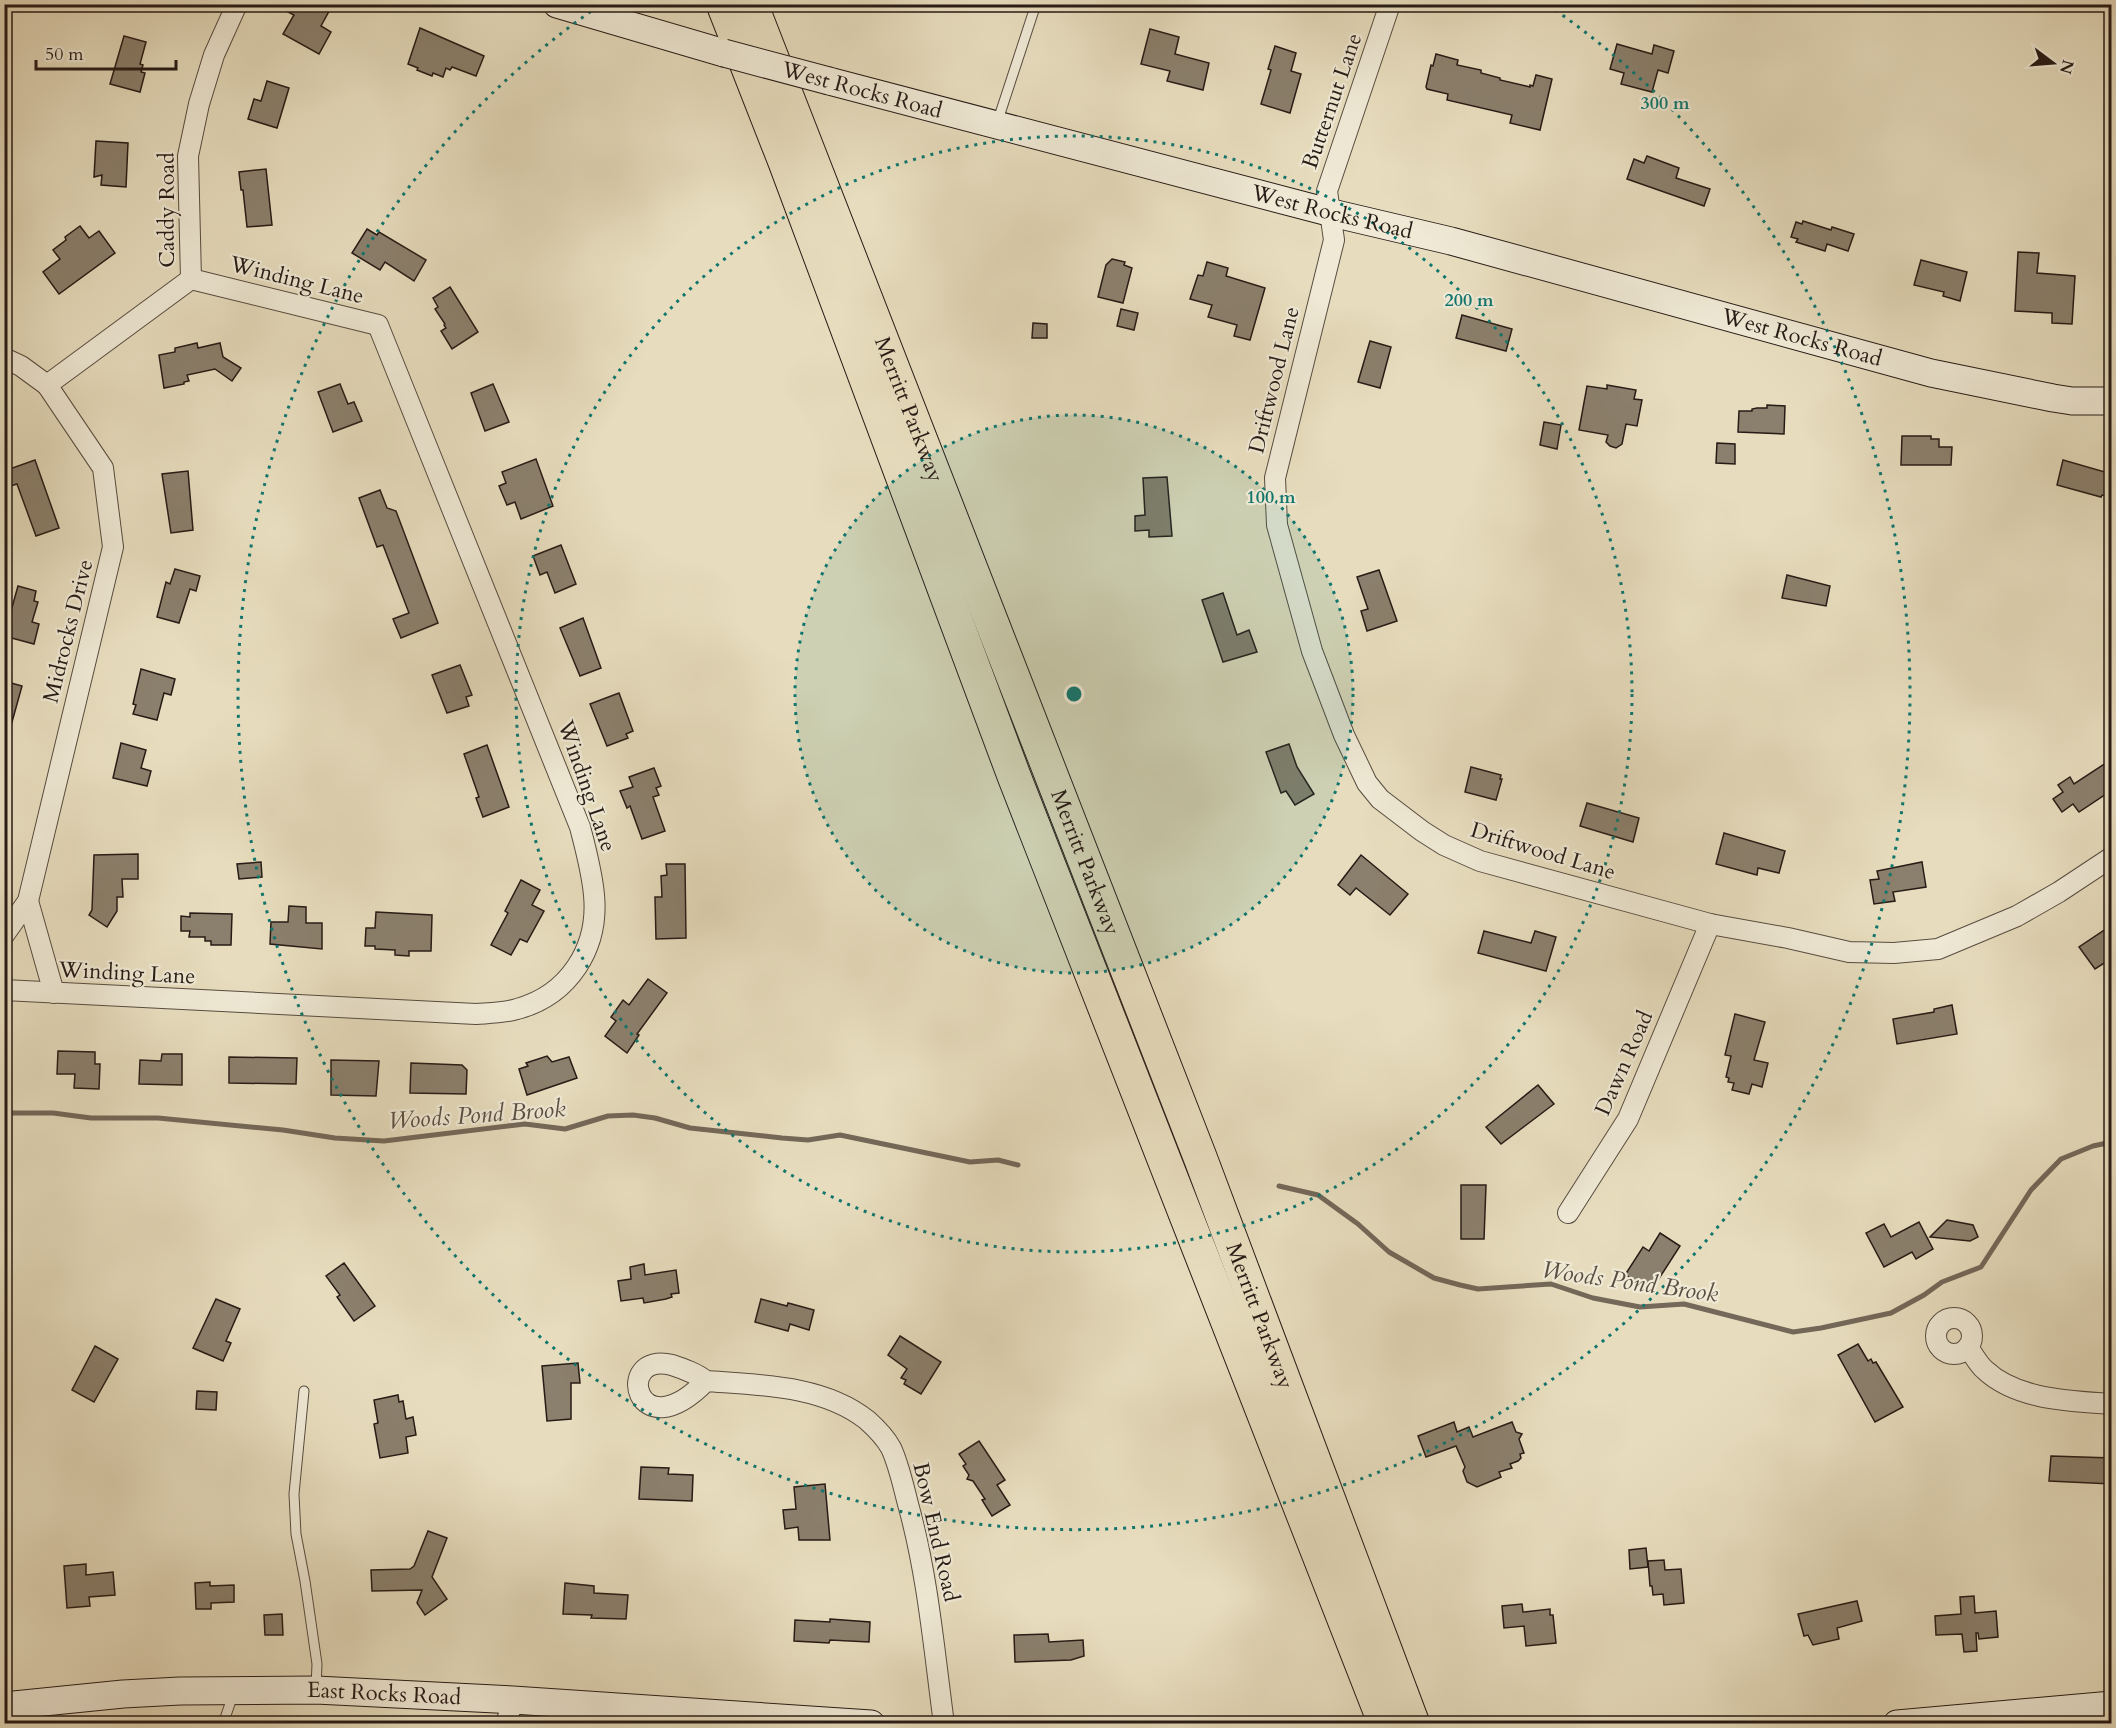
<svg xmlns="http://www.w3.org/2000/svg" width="2116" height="1728" viewBox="0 0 2116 1728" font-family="Cardo,serif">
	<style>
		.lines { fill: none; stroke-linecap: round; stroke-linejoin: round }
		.stream { stroke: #736859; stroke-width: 5 }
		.building { fill: #8b806d; stroke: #271b16; stroke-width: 1.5 }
		.lane-casing { stroke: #574c40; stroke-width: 11 }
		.street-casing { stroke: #574c40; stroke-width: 22 }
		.secondary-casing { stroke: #271b16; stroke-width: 29 }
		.highway-casing { stroke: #271b16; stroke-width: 35 }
		.lane { stroke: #efe9d5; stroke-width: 9 }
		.street { stroke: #efe9d5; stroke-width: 20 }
		.secondary { stroke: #efe9d5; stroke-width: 27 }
		.highway { stroke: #e7ddbe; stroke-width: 33 }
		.secondary-bridge-casing { stroke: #271b16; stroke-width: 29; stroke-linecap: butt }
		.secondary-bridge { stroke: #efe9d5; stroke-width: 27 }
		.ring { fill: none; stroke: #0f766e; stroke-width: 3; stroke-dasharray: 3 6 }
		.labels { text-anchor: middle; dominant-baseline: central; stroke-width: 4.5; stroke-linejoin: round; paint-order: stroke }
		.street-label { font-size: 22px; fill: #271b16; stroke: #efe9d5 }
		.water-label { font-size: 24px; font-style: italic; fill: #5a4e42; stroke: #efe9d5 }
		.centre { fill: #0f766e; stroke: #efe9d5; stroke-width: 3 }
		.ring-label { font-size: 18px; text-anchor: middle; font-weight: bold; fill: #0f766e; stroke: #efe9d5; stroke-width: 4.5; stroke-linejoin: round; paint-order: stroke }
	</style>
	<rect width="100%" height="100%" fill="#e7ddbe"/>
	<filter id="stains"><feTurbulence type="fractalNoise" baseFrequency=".00333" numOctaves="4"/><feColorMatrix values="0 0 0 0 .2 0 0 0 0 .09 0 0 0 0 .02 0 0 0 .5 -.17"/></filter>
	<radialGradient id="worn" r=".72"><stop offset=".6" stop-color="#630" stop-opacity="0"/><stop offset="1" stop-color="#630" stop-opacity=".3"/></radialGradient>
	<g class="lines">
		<!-- stream -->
		<g class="stream">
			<polyline points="4,1113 53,1113 91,1118 158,1118 283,1130 335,1138 384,1141 525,1124 565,1129 608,1116 633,1115 655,1118 690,1128 782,1138 808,1140 840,1135 970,1162 998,1160 1018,1165"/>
			<polyline points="1279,1186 1318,1195 1358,1224 1389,1252 1434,1278 1460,1285 1478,1289 1551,1284 1593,1298 1640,1307 1684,1304 1793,1332 1821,1328 1891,1313 1924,1295 1942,1282 1981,1267 2031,1190 2061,1159 2093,1146 2112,1142"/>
		</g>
	</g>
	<!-- building -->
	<g class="building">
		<polygon points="273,4 333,4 321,26 331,32 319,54 283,34 294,15"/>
		<polygon points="420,28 484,56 476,76 452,67 450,70 446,68 443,77 433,73 432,76 417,70 418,68 408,64"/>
		<polygon points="1150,29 1179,37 1175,54 1209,63 1203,90 1167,81 1170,71 1141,64"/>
		<polygon points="124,36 146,42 140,64 143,65 141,72 145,73 140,92 110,84"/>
		<polygon points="1617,44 1652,54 1654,45 1674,51 1668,73 1658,70 1652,92 1621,84 1624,73 1610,69"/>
		<polygon points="1275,46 1296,53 1291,71 1301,74 1290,113 1261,104 1271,70 1268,69"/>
		<polygon points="1436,54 1458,60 1457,65 1481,70 1481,73 1500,78 1500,80 1530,87 1530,85 1533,86 1536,75 1552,79 1540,130 1510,123 1512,115 1447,100 1448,94 1427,89 1426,87 1431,65 1433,66"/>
		<polygon points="267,81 289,88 277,128 248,119 254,99 261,101"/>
		<polygon points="96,141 128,143 126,187 101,185 102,175 94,177"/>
		<polygon points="1647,156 1679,168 1676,178 1710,189 1704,206 1627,179 1634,159 1644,163"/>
		<polygon points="266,169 272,225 247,227 243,190 241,190 239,172"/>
		<polygon points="1803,221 1831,230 1832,227 1854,234 1848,251 1827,244 1825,251 1796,242 1798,239 1791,237 1796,222 1802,224"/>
		<polygon points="80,226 89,238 99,231 115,253 59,294 43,272 60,259 53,250 66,240 65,237"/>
		<polygon points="367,229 377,235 379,232 426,260 414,281 385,262 380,270 352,253"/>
		<polygon points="2018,252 2039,253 2037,273 2075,276 2072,324 2052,323 2052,313 2015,311"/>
		<polygon points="1112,259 1125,262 1124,265 1132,268 1123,303 1098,297 1106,265"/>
		<polygon points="1921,260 1967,272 1960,301 1943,296 1944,292 1914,285"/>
		<polygon points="1207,262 1228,268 1226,276 1265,288 1250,340 1234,336 1237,325 1208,317 1212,305 1190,299 1198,275 1203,276"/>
		<polygon points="450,287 478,332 452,349 441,331 446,328 444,325 445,324 435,309 438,307 433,298"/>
		<polygon points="1121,309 1138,313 1134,330 1117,326"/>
		<polygon points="1462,315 1512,329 1506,351 1456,338"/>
		<polygon points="1033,323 1047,324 1047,338 1032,338"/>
		<polygon points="1370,341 1391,347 1380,388 1358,382"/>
		<polygon points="197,343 198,348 220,343 223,357 241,368 232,381 215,369 187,375 189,381 184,382 184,384 164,388 159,355 175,352 175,348"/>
		<polygon points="340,384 348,404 354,402 362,421 333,432 318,392"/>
		<polygon points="493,384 509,422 485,431 471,393"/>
		<polygon points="1607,385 1636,390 1634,399 1642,400 1637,426 1626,424 1622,444 1616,448 1610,446 1606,442 1608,435 1579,430 1587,386 1607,389"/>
		<polygon points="1767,405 1785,406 1784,434 1738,432 1739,411 1752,411 1752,409 1757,408 1767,408"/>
		<polygon points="1544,422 1561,425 1557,449 1540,445"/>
		<polygon points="1902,436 1931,436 1931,439 1939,439 1939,447 1952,447 1951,465 1901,465"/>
		<polygon points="1717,443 1735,444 1735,464 1716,463"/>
		<polygon points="536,459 553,506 521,519 515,502 507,505 499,486 506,483 502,472"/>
		<polygon points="35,460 59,528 36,536 17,484 4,488 4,471"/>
		<polygon points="2063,460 2112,474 2112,497 2102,495 2101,497 2057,485"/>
		<polygon points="188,471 193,530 171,533 162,474"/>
		<polygon points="1167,477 1172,536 1149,537 1149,530 1135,531 1135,516 1145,515 1143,478"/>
		<polygon points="380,490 387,508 396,511 438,623 401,638 393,619 409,613 383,545 377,547 359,498"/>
		<polygon points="561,545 576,584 555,593 547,572 540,575 533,556"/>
		<polygon points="175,569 200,576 196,591 190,589 179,623 157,617 166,582 170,584"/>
		<polygon points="1379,570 1397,621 1367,631 1361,611 1368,609 1357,577"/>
		<polygon points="1787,575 1830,586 1826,606 1782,598"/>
		<polygon points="18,586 36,591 34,601 38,602 32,622 39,624 34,644 4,636"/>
		<polygon points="1223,593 1237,635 1249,630 1257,652 1223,662 1202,600"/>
		<polygon points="583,618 601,668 580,676 560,628"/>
		<polygon points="460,665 472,695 466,697 469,706 447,713 432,675"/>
		<polygon points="141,669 175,679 171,695 164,693 157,720 133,714 136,705 133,704"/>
		<polygon points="4,681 22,686 9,733 4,732"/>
		<polygon points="619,693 633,731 626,734 628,738 607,746 590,704"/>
		<polygon points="121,743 146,750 141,768 151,771 147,786 113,778"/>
		<polygon points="1289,744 1297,767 1314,794 1295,805 1286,791 1281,793 1266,752"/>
		<polygon points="487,745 509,807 483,817 476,798 479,797 464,754"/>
		<polygon points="2112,759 2112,790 2079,812 2073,804 2062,812 2053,799 2063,792 2058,785 2070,777 2074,784"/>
		<polygon points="1471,767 1501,775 1500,779 1502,779 1496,800 1465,792"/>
		<polygon points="654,768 661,786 656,788 659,795 653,797 665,831 642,839 630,806 627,808 620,791 633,787 629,777"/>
		<polygon points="1587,803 1639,818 1633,842 1580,826"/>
		<polygon points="1724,833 1785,851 1779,873 1758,868 1757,875 1716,864"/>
		<polygon points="138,854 138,879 122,879 123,897 117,897 117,911 107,927 89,915 92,910 94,855"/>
		<polygon points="1361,855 1408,894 1390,915 1356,888 1350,895 1338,885"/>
		<polygon points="261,862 262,877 239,879 237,864"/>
		<polygon points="1922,862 1926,887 1893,892 1895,901 1874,904 1870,880 1879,879 1877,871"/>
		<polygon points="666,864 685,864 686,938 656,939 655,897 662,897 661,876 667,875"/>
		<polygon points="521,880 540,890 532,905 544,911 527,942 520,939 511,955 491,945 508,913 505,911"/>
		<polygon points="289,906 306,907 306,923 322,923 322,949 270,944 271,922 288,922"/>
		<polygon points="376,912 432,915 431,951 409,951 409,956 395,955 395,950 375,949 375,946 365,946 366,928 375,928"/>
		<polygon points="190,913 232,914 231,945 211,945 211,941 205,941 205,937 189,937 190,931 181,931 181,916 190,917"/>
		<polygon points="2112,925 2112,958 2095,969 2079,947"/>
		<polygon points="1484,931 1531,943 1535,931 1556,937 1546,971 1478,953"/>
		<polygon points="648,979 667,993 637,1034 639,1035 627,1053 605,1036 616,1021 611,1017 623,1000 629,1005"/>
		<polygon points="1952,1005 1957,1034 1897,1044 1893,1019 1934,1012 1934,1009"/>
		<polygon points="1735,1014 1765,1022 1754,1060 1768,1063 1762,1087 1752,1084 1749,1094 1732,1090 1734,1083 1728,1082 1729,1078 1726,1077 1731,1056 1725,1055"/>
		<polygon points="58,1051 95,1052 95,1064 100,1064 99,1089 74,1088 75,1074 57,1074"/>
		<polygon points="162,1054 182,1054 182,1085 139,1084 140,1060 161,1061"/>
		<polygon points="547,1056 552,1062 569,1057 577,1078 527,1095 519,1069 528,1066 526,1063"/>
		<polygon points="229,1057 297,1058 296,1084 229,1083"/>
		<polygon points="331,1060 379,1061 376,1096 331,1095"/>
		<polygon points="411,1063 462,1065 467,1070 466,1094 410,1093"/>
		<polygon points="1538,1085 1554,1104 1501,1144 1486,1127"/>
		<polygon points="1461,1185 1486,1185 1484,1239 1461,1239"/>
		<polygon points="1947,1220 1973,1225 1978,1237 1970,1241 1930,1237"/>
		<polygon points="1919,1222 1933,1249 1916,1259 1912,1252 1884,1267 1866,1233 1884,1224 1891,1237"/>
		<polygon points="1660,1233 1680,1246 1651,1291 1625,1275 1643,1247 1649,1251"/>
		<polygon points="344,1263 375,1306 354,1321 337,1297 340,1295 326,1276"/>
		<polygon points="644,1264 645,1275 676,1270 679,1293 671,1294 672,1297 666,1299 644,1303 643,1298 621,1301 618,1281 631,1279 630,1267"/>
		<polygon points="216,1299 240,1309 226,1341 231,1343 223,1361 193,1348"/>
		<polygon points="761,1299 787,1306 788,1303 814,1310 809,1330 790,1324 788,1331 755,1322"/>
		<polygon points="900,1336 941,1362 921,1394 904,1384 906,1380 901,1378 907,1369 888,1355"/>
		<polygon points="1858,1344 1868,1361 1871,1359 1873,1363 1876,1362 1903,1407 1875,1422 1838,1355"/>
		<polygon points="95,1346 118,1359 94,1402 72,1390"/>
		<polygon points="578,1363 580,1383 571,1383 571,1419 547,1421 542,1366"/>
		<polygon points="197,1391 217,1392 216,1410 196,1409"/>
		<polygon points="398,1395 399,1402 403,1401 406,1419 413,1417 416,1435 406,1437 408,1453 380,1458 374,1424 378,1423 374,1400"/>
		<polygon points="1454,1422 1457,1432 1469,1427 1473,1437 1512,1422 1516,1432 1522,1434 1519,1439 1524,1453 1520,1454 1521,1458 1518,1461 1510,1464 1512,1468 1499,1472 1501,1477 1477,1487 1467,1482 1463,1471 1465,1467 1456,1446 1426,1457 1418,1436"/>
		<polygon points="979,1441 1005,1480 997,1485 1010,1505 992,1516 982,1500 985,1499 973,1481 967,1479 969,1475 963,1466 966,1464 959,1454"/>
		<polygon points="2051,1456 2112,1458 2112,1484 2049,1481"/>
		<polygon points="641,1467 669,1468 668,1474 693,1475 692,1501 639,1499"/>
		<polygon points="825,1484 830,1540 799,1540 798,1527 785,1529 783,1510 796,1509 794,1487"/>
		<polygon points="428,1531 447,1538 432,1577 447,1599 425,1615 417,1603 422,1590 372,1591 371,1570 410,1569 414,1566"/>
		<polygon points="1646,1548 1648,1567 1630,1569 1629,1550"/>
		<polygon points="1664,1560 1665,1570 1681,1569 1684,1603 1664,1605 1663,1594 1653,1595 1652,1586 1650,1586 1648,1561"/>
		<polygon points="86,1564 86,1575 113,1572 115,1595 89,1597 90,1606 67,1608 64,1566"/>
		<polygon points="210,1582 210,1586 234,1585 234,1602 211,1603 211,1609 196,1609 195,1583"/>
		<polygon points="565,1583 594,1586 594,1593 628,1595 626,1619 591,1618 592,1615 563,1614"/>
		<polygon points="1974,1596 1975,1613 1996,1611 1998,1637 1979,1639 1978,1633 1976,1633 1977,1651 1964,1652 1962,1634 1936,1635 1935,1616 1961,1614 1960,1597"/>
		<polygon points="1857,1601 1862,1621 1837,1628 1839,1639 1813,1645 1808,1635 1804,1636 1798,1614"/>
		<polygon points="1522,1604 1523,1612 1550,1609 1550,1615 1553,1615 1556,1643 1526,1646 1524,1626 1504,1628 1502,1606"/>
		<polygon points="282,1614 283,1635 265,1635 264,1615"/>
		<polygon points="830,1619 870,1622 869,1642 830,1640 829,1643 794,1641 795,1620 830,1622"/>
		<polygon points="1048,1634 1049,1642 1083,1640 1084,1656 1071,1660 1015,1662 1014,1635"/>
	</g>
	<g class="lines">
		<!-- lane casing -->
		<g class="lane-casing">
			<g id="lane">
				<polyline points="997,123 1036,4"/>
				<polyline points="304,1391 294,1494 296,1534 305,1581 317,1664 316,1687"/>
				<polyline points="223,1724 234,1692"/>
			</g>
		</g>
		<!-- street casing -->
		<g class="street-casing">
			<g id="street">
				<polyline points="1390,4 1327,191 1334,240 1275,478 1277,525 1312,651 1344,735 1367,783 1380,799 1422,831 1444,845 1480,861 1710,924 1788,938 1849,952 1894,953 1938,949 2017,916 2059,892 2112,857"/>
				<polyline points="191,279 188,156 199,104 214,55 237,4"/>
				<polyline points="4,358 21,366 47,385"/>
				<polyline points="28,901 54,993"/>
				<polyline points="4,935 28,901 113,547 103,468 47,385 191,279"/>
				<path d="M4 990 476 1014C489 1013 504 1013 517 1009 569 995 599 948 594 895 592 872 586 850 580 827L378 325 191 279"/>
				<polyline points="1568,1213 1628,1119 1710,924"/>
				<circle cx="1954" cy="1336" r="18"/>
				<path d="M1968 1347C1973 1354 1978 1364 1985 1370 2017 1400 2070 1401 2112 1404"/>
				<path d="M706 1381C635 1454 613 1350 672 1365 684 1369 696 1373 706 1381 760 1385 823 1385 867 1420 876 1428 885 1437 891 1448 899 1465 903 1485 908 1504 928 1576 934 1650 944 1724"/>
				<polyline points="506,1724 513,1700"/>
			</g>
		</g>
		<!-- secondary casing -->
		<g class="secondary-casing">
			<g id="secondary">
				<polyline points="557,4 724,53"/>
				<path id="s1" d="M829 81 1332 213 1451 241 1931 373 2053 398 2072 401H2112"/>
				<path id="s2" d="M4 1706 123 1694 180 1691 316 1690 513 1700 871 1724"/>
				<polyline points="1897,1724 2112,1705"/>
			</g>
		</g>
		<!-- highway casing -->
		<g class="highway-casing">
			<g id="highway">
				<polyline points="723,4 785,162 1014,776 1385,1724"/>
				<path id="s3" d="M751 4 1200 1157 1413 1724"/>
			</g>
		</g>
		<!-- lane -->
		<use href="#lane" class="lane"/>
		<!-- street -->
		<use href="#street" class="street"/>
		<!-- secondary -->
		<use href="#secondary" class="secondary"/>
		<!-- highway -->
		<use href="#highway" class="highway"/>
		<!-- secondary-bridge casing -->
		<g class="secondary-bridge-casing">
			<polyline id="secondary-bridge" points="724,53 829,81"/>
		</g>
		<!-- secondary-bridge -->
		<use href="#secondary-bridge" class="secondary-bridge"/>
	</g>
	<!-- distance rings -->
	<circle cx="1074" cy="694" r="279" fill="#0f766e" fill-opacity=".12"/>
	<g class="ring">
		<circle cx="1074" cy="694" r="279"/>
		<circle cx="1074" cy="694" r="558"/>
		<path d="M1548 5A836 836 0 1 1 600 5"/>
	</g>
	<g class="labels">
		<!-- street labels -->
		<g class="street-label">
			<text transform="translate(862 90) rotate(15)">West Rocks Road</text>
			<text transform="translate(1332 101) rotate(-71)">Butternut Lane</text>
			<text transform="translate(167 210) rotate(-90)">Caddy Road</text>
			<text stroke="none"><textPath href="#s1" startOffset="520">West Rocks Road</textPath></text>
			<text transform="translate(297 280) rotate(14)">Winding Lane</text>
			<text stroke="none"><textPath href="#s1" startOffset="1006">West Rocks Road</textPath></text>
			<text transform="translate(1274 380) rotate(-76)">Driftwood Lane</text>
			<text stroke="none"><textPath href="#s3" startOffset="435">Merritt Parkway</textPath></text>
			<text transform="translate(68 631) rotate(-76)">Midrocks Drive</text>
			<text transform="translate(587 786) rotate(71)">Winding Lane</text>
			<text transform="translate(1543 851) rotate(17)">Driftwood Lane</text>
			<text stroke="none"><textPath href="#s3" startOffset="921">Merritt Parkway</textPath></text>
			<text transform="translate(127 973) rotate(3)">Winding Lane</text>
			<text transform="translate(1624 1063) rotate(-66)">Dawn Road</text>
			<text stroke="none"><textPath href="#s3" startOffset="1407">Merritt Parkway</textPath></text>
			<text transform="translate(936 1532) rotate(77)">Bow End Road</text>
			<text stroke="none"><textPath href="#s2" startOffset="381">East Rocks Road</textPath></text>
		</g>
		<!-- water labels -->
		<g class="water-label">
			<text transform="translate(477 1115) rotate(-4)">Woods Pond Brook</text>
			<text transform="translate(1630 1282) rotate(8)">Woods Pond Brook</text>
		</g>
	</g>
	<circle cx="1074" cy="694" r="9" class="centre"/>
	<g class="ring-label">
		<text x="1665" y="109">300 m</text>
		<text x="1469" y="306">200 m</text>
		<text x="1271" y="503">100 m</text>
	</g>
	<!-- margin -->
	<rect width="2116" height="1728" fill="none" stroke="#e7ddbe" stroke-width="24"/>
	<rect x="6" y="6" width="2104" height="1716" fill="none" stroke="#271b16" stroke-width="3"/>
	<rect x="12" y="12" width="2092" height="1704" fill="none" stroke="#271b16" stroke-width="1.5"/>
	<!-- north arrow -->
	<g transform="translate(2053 63) rotate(106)" stroke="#efe9d5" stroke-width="4.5" paint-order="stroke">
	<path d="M0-4.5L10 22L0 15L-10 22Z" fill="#271b16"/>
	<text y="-9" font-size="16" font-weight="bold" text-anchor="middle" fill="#271b16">N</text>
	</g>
	<!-- scale -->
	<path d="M36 60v9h140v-9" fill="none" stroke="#271b16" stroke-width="3"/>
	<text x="45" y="60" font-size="18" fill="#271b16" stroke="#efe9d5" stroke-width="4.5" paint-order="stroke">50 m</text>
	<rect width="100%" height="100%" filter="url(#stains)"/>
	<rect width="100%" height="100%" fill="url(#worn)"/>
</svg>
